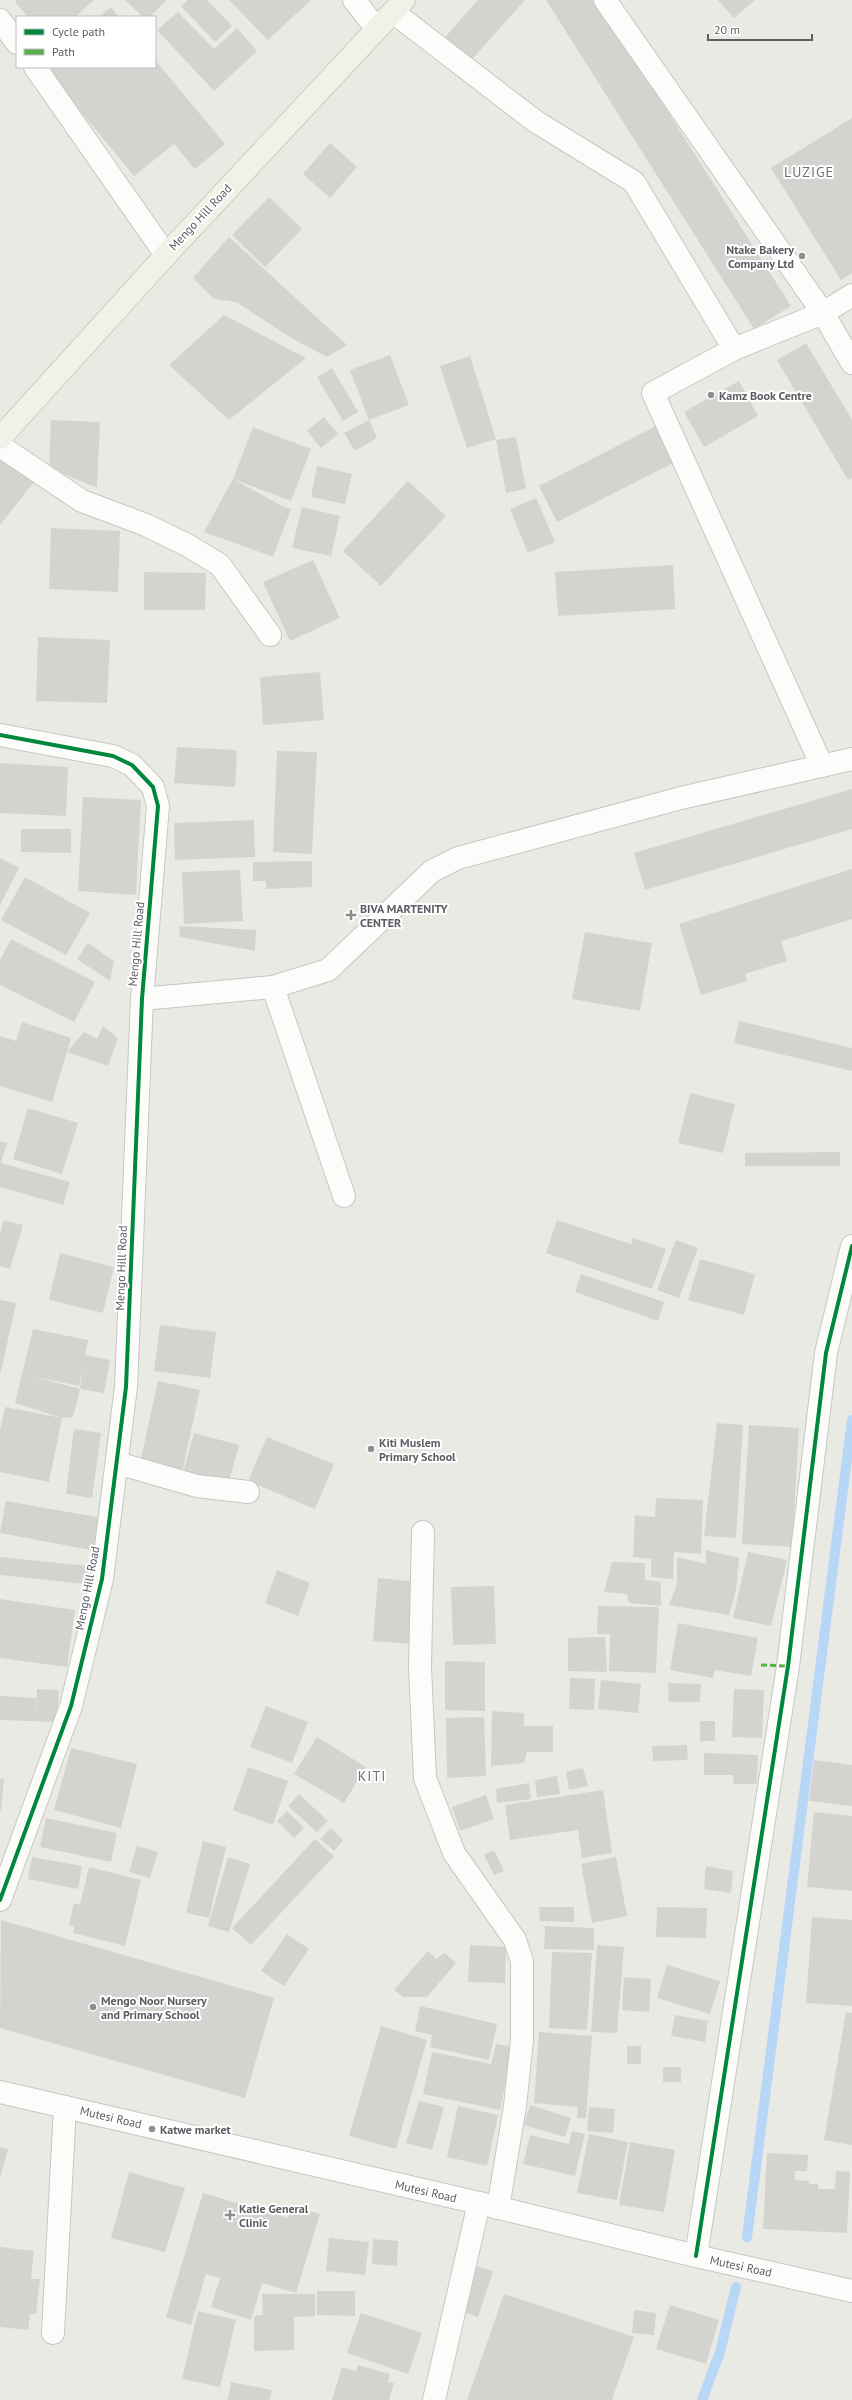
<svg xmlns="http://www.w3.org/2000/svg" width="852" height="2400" viewBox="0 0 852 2400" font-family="'PT Sans',sans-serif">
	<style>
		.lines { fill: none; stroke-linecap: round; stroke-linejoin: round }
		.stream { stroke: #b8d6f6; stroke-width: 10 }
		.building { fill: #d4d3d0 }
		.minor-casing { stroke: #c6c7c5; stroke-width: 24 }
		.major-casing { stroke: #d2ccb3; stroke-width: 24 }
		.minor { stroke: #fcfcfb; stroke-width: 22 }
		.major { stroke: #f2f1e7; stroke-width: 22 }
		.quiet { stroke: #58b04a; stroke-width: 3; stroke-dasharray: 6 3; stroke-linecap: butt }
		.cycleway-casing { stroke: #fff; stroke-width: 6 }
		.cycleway { stroke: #00873e; stroke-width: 4 }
		.poi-dot { fill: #8c8e90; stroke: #fff; stroke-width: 1.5 }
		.labels { text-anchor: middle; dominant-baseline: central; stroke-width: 4; stroke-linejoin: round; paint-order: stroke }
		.street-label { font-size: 12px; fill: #5a5d62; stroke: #fff }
		.poi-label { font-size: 12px; font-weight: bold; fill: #5a5d62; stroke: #fff; text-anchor: start }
		.quarter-label { font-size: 14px; letter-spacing: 1px; fill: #6b6f74; stroke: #fff }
	</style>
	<rect width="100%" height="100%" fill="#eaeae5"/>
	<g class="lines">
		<!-- stream -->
		<g class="stream">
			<polyline points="747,2237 852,1420"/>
			<polyline points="702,2400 720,2352 736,2287"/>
		</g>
	</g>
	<!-- building -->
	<g class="building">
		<polygon points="16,0 94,0 75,17 28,17 15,2"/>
		<polygon points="125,0 166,0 150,17 143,17"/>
		<polygon points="188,0 207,0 232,26 215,42 181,6"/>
		<polygon points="229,0 311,0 268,40"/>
		<polygon points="478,0 525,0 466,66 440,43"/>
		<polygon points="546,0 597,0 791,306 754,329"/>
		<polygon points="718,0 755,0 734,18"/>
		<polygon points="111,7 119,17 98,17"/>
		<polygon points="178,12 214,49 237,28 257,51 214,91 157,30"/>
		<polygon points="155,60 225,144 195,169 174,144 134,176 44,67 155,67"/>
		<polygon points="852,118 852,273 841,280 771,168"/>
		<polygon points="330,143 357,167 330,198 303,174"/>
		<polygon points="269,197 302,229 265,267 232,235"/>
		<polygon points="229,237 347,345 327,357 293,339 236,302 214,299 193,278"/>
		<polygon points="224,315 306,358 229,420 169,365"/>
		<polygon points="806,343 852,420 852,478 848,480 777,360"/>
		<polygon points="390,355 409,405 369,420 350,370"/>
		<polygon points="470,356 496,439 467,448 440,366"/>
		<polygon points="332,368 358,412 343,421 317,377"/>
		<polygon points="739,381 758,416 704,447 684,412"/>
		<polygon points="324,417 338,434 321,448 307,431"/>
		<polygon points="51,420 100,422 97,488 49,468"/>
		<polygon points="369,420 377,438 355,451 344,433"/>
		<polygon points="660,424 679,460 557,522 539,486"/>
		<polygon points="253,427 311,449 291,501 233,479"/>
		<polygon points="516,437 526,489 506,493 496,440"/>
		<polygon points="0,456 34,482 0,525"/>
		<polygon points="317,466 352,474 345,504 311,497"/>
		<polygon points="233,479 282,506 291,509 273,557 204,532"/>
		<polygon points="408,481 446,516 381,586 343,551"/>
		<polygon points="536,498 555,542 528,553 510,509"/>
		<polygon points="302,507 340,516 331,556 292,548"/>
		<polygon points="51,528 120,531 118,592 49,589"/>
		<polygon points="313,560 340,618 290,641 263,582"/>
		<polygon points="673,565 675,609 558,616 555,572"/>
		<polygon points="144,572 206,573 205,610 144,610"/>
		<polygon points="38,637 110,640 107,703 36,701"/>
		<polygon points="320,672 324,720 263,725 260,677"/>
		<polygon points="177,747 237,750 235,787 174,783"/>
		<polygon points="277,751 317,752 312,854 273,852"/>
		<polygon points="0,763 68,767 66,816 0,813"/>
		<polygon points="852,789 852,829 645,890 634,853"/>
		<polygon points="83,797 141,800 136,895 78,891"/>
		<polygon points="254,820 255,857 175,860 174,823"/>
		<polygon points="21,829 71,829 71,853 21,852"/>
		<polygon points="0,858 19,868 0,905"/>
		<polygon points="312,861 312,887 266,889 266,881 253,881 253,862"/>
		<polygon points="852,869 852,919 781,941 787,961 745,974 747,981 701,995 679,924"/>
		<polygon points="240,870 243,921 184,924 182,872"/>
		<polygon points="25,877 90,913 66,955 1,920"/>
		<polygon points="179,926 256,930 255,951 180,937"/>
		<polygon points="585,932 652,943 640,1011 572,999"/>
		<polygon points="11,939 95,982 74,1022 0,985 0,960"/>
		<polygon points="88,943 114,961 110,981 77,959"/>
		<polygon points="739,1021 852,1048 852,1071 734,1043"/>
		<polygon points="22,1022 71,1038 52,1102 0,1086 0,1036 16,1041"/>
		<polygon points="103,1026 118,1038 108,1066 67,1052 84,1032 97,1039"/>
		<polygon points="690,1093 735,1104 723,1153 678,1143"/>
		<polygon points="28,1108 78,1123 62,1174 13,1159"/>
		<polygon points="0,1141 7,1143 1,1163 70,1182 63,1205 0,1187"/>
		<polygon points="840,1152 840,1166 745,1166 745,1153"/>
		<polygon points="4,1220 23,1225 10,1269 0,1266 0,1234"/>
		<polygon points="557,1220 631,1244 633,1238 666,1249 652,1289 546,1253"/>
		<polygon points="676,1240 698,1248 679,1298 657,1290"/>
		<polygon points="60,1253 114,1267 103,1313 49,1300"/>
		<polygon points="700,1259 755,1274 744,1315 688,1300"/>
		<polygon points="581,1274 664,1302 658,1321 575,1292"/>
		<polygon points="0,1300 16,1303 1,1372 0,1372"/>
		<polygon points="160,1325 216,1332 210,1378 154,1371"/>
		<polygon points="33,1329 88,1340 85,1355 110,1360 104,1393 80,1389 83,1369 79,1386 31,1376 80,1389 73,1417 62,1418 15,1403"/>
		<polygon points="158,1381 200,1390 181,1477 139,1468"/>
		<polygon points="5,1407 62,1418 49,1482 0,1472 0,1431"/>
		<polygon points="717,1423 743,1425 736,1538 704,1536"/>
		<polygon points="749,1425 799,1428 792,1547 742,1544"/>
		<polygon points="74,1429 101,1433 92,1498 66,1494"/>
		<polygon points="194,1433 239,1445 227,1489 182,1476"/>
		<polygon points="267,1437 334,1464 315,1509 248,1481"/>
		<polygon points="656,1498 703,1500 701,1554 674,1552 673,1579 651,1577 651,1559 633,1557 635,1515 655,1517"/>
		<polygon points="6,1501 102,1518 96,1551 0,1533"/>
		<polygon points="706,1550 739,1558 736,1590 729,1615 669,1605 677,1584 677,1557 706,1564"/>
		<polygon points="748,1552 787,1560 771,1626 733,1618"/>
		<polygon points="0,1557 88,1566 85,1584 0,1575"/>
		<polygon points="612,1562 645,1563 645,1580 661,1582 661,1606 629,1603 627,1594 604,1592"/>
		<polygon points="277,1570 310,1583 298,1616 265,1603"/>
		<polygon points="378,1578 419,1582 413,1644 373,1641"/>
		<polygon points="494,1586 496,1644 453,1645 451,1587"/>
		<polygon points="0,1599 75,1610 67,1667 0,1658"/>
		<polygon points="598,1606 659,1607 656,1673 609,1671 610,1634 597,1634"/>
		<polygon points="678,1623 758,1638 751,1676 715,1670 713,1678 670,1670"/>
		<polygon points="605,1637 607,1672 568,1671 568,1638"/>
		<polygon points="445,1661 485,1662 485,1711 445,1710"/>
		<polygon points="570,1678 595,1679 594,1710 569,1709"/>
		<polygon points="601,1680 641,1684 638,1713 598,1709"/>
		<polygon points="668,1683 701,1684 700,1702 669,1702"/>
		<polygon points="37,1689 59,1690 57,1722 0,1720 0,1696 36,1698 36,1718"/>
		<polygon points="734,1689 764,1690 762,1738 732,1737"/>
		<polygon points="266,1706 308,1722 292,1763 250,1747"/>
		<polygon points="492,1711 524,1713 524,1726 553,1726 553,1752 527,1752 524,1763 491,1766"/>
		<polygon points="484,1717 486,1776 447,1778 446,1718"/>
		<rect x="700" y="1721" width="15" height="20"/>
		<polygon points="317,1737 366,1767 344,1803 294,1774"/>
		<polygon points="687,1745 688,1760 653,1761 652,1746"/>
		<polygon points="71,1748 137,1764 121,1828 54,1810"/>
		<polygon points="704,1753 758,1755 757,1784 734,1784 733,1775 704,1775"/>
		<polygon points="814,1760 852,1765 852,1806 809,1801"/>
		<polygon points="248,1767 288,1781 273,1825 233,1810"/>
		<polygon points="583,1768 588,1786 569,1790 566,1772"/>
		<polygon points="557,1776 560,1794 537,1797 535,1780"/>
		<polygon points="0,1779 4,1779 1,1810 0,1810"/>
		<polygon points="529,1783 531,1799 497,1803 496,1789"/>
		<polygon points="603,1790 612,1853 582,1858 578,1830 510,1840 505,1805"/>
		<polygon points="299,1794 328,1821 317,1832 288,1806"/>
		<polygon points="486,1795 494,1819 460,1831 452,1807"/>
		<polygon points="287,1811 304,1828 294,1838 277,1821"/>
		<polygon points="814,1812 852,1816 852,1891 807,1887"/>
		<polygon points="46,1818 117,1833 111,1862 40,1847"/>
		<polygon points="331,1828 343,1840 334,1851 320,1839"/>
		<polygon points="315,1839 334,1856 251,1945 232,1928"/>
		<polygon points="203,1841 226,1847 209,1918 186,1913"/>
		<polygon points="137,1846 158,1852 150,1878 129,1872"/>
		<polygon points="494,1850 504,1871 494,1875 484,1855"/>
		<polygon points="32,1857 82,1866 78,1889 28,1879"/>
		<polygon points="228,1857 250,1864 229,1932 208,1926"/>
		<polygon points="616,1857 627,1916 592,1923 581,1864"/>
		<polygon points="706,1866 733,1871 731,1893 704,1889"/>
		<polygon points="89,1867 141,1880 125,1946 73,1933 74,1926 69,1925 74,1903 80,1905"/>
		<polygon points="539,1907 574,1907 574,1922 540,1921"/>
		<polygon points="657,1907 707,1908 706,1938 656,1937"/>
		<polygon points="812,1917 852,1920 852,2006 806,2003"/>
		<polygon points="1,1920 274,1998 245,2098 0,2028"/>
		<polygon points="545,1926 594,1928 594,1950 544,1949"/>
		<polygon points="287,1934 309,1949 284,1986 261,1971"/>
		<polygon points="470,1945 506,1947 505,1983 468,1982"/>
		<polygon points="597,1945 624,1947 617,2033 591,2032"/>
		<polygon points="428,1951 436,1959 445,1953 456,1963 427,1997 404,1997 394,1990"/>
		<polygon points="552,1952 592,1953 587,2030 549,2028"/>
		<polygon points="667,1965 720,1981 710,2014 657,1998"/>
		<polygon points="624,1977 651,1979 649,2012 622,2010"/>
		<polygon points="420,2006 497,2024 489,2060 430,2047 432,2035 415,2031"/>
		<polygon points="846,2012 852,2013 852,2145 824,2140"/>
		<polygon points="675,2015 708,2021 705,2042 671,2036"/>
		<polygon points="381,2026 427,2040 396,2149 349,2136"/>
		<polygon points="539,2032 592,2036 586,2118 577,2118 578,2107 534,2103"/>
		<polygon points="496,2044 513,2047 500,2110 423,2094 432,2052 491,2064"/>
		<rect x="627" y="2046" width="14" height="18"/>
		<rect x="663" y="2067" width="18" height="15"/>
		<polygon points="419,2101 444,2107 432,2150 406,2143"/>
		<polygon points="530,2105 571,2118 565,2137 524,2125"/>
		<polygon points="458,2106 498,2115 487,2166 447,2157"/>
		<polygon points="589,2107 615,2109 613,2133 587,2131"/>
		<polygon points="572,2131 585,2134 575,2176 523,2164 530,2135 569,2144"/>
		<polygon points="589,2134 628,2142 617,2200 577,2193"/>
		<polygon points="630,2142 675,2150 664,2212 619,2205"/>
		<polygon points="0,2147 8,2149 0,2178"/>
		<polygon points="767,2153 808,2155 807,2171 795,2171 795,2180 809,2181 809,2184 818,2184 818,2189 835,2189 836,2171 850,2172 847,2233 763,2229"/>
		<polygon points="129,2172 185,2188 165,2252 111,2238"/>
		<polygon points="203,2193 288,2218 292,2206 320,2214 296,2293 262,2283 251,2320 211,2307 220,2278 206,2274 191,2325 166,2317"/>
		<polygon points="329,2238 369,2242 365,2275 326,2271"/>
		<polygon points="373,2239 398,2241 397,2266 372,2264"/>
		<polygon points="0,2247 34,2251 31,2279 40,2279 36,2314 30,2314 28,2330 0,2327"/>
		<polygon points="475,2266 493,2271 478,2317 461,2311"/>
		<polygon points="317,2291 355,2291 355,2316 317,2315"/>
		<polygon points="262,2294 315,2294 315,2316 294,2317 294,2350 254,2351 254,2316 263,2315"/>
		<polygon points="504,2294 634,2337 612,2399 615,2400 467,2400"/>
		<polygon points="670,2305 719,2320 706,2364 656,2349"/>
		<polygon points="634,2310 656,2313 654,2335 632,2333"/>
		<polygon points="198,2311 236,2320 220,2387 182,2379"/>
		<polygon points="361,2313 422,2333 408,2374 347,2353"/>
		<polygon points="358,2365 390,2374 388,2382 394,2383 389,2400 332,2400 342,2367 356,2371"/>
		<polygon points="231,2382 272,2390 270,2400 228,2400"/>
	</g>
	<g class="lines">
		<!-- minor casing -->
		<g class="minor-casing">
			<g id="minor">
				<polyline points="354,0 376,28"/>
				<polyline points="605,0 823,313 852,363"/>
				<polyline points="393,12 535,121 634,182 734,349 653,393 822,766"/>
				<polyline points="0,20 17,43"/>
				<polyline points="35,67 166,255"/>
				<polyline points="734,349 823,313 852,295"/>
				<polyline points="0,446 82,501 146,525 187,545 220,565 270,635"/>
				<polyline points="0,735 113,756 132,765 153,787 158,806 142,999 126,1387 102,1579 71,1706 0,1900"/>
				<polyline points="273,987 344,1196"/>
				<polyline points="142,999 273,987 328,970 432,871 458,858 681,798 852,759"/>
				<polyline points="117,1463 197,1486 248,1492"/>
				<polyline points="423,1532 420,1667 425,1778 454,1853 515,1940 522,1961 522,2040 515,2106 498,2208"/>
				<polyline points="0,2092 479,2203 696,2256 852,2291"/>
				<polyline points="696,2256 788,1666 826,1353 852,1246"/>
				<polyline points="53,2333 65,2107"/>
				<polyline points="434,2400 479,2203"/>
			</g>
		</g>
		<!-- major casing -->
		<g class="major-casing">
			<polyline id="major" points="0,438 166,255 404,0"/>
		</g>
		<!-- minor -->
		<use href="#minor" class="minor"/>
		<!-- major -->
		<use href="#major" class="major"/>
		<!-- quiet -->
		<polyline class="quiet" points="761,1665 788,1666"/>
		<!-- cycleway casing -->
		<g class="cycleway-casing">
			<g id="cycleway">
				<polyline points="0,735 113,756 132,765 153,787 158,806 142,999 126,1387 102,1579 71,1706 0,1900"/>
				<polyline points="696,2256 788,1666 826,1353 852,1246"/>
			</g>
		</g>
		<!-- cycleway -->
		<use href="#cycleway" class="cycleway"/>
	</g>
	<!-- markers -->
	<g class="poi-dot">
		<circle cx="802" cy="256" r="4"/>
		<circle cx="711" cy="395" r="4"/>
		<path d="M349 909h4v4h4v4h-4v4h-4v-4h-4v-4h4z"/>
		<circle cx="371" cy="1449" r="4"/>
		<circle cx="93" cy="2007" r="4"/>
		<circle cx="152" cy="2129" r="4"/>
		<path d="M228 2209h4v4h4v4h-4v4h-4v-4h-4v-4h4z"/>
	</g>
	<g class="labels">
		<!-- street labels -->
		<g class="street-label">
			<text transform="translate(200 217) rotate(-47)">Mengo Hill Road</text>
			<text transform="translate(136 944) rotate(-85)">Mengo Hill Road</text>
			<text transform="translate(121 1268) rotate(-88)">Mengo Hill Road</text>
			<text transform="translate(87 1588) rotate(-79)">Mengo Hill Road</text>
			<text transform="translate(111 2117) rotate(13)">Mutesi Road</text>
			<text transform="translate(426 2191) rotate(13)">Mutesi Road</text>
			<text transform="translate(741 2266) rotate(12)">Mutesi Road</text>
		</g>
		<!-- poi labels -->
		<g class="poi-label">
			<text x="794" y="249" text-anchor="end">Ntake Bakery<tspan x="794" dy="14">Company Ltd</tspan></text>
			<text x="719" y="395">Kamz Book Centre</text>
			<text x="360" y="908">BIVA MARTENITY<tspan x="360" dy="14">CENTER</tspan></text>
			<text x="379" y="1442">Kiti Muslem<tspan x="379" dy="14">Primary School</tspan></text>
			<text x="101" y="2000">Mengo Noor Nursery<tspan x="101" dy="14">and Primary School</tspan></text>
			<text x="160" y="2129">Katwe market</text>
			<text x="239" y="2208">Katie General<tspan x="239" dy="14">Clinic</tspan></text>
		</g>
		<!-- quarter labels -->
		<g class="quarter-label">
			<text x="809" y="172">LUZIGE</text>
			<text x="372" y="1776">KITI</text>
		</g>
	</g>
	<!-- legend -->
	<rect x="16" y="16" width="140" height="52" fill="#ffffff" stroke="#bdbec0"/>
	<rect x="24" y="29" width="20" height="6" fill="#00873e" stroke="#bdbec0"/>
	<text x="52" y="36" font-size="12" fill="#5a5d62">Cycle path</text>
	<rect x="24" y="49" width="20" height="6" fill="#58b04a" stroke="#bdbec0"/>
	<text x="52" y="56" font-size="12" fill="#5a5d62">Path</text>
	<!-- scale -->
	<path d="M708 34v6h104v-6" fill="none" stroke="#5a5d62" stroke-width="2"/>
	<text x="714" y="34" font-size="12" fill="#5a5d62" stroke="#ffffff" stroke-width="3" paint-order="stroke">20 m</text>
</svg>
